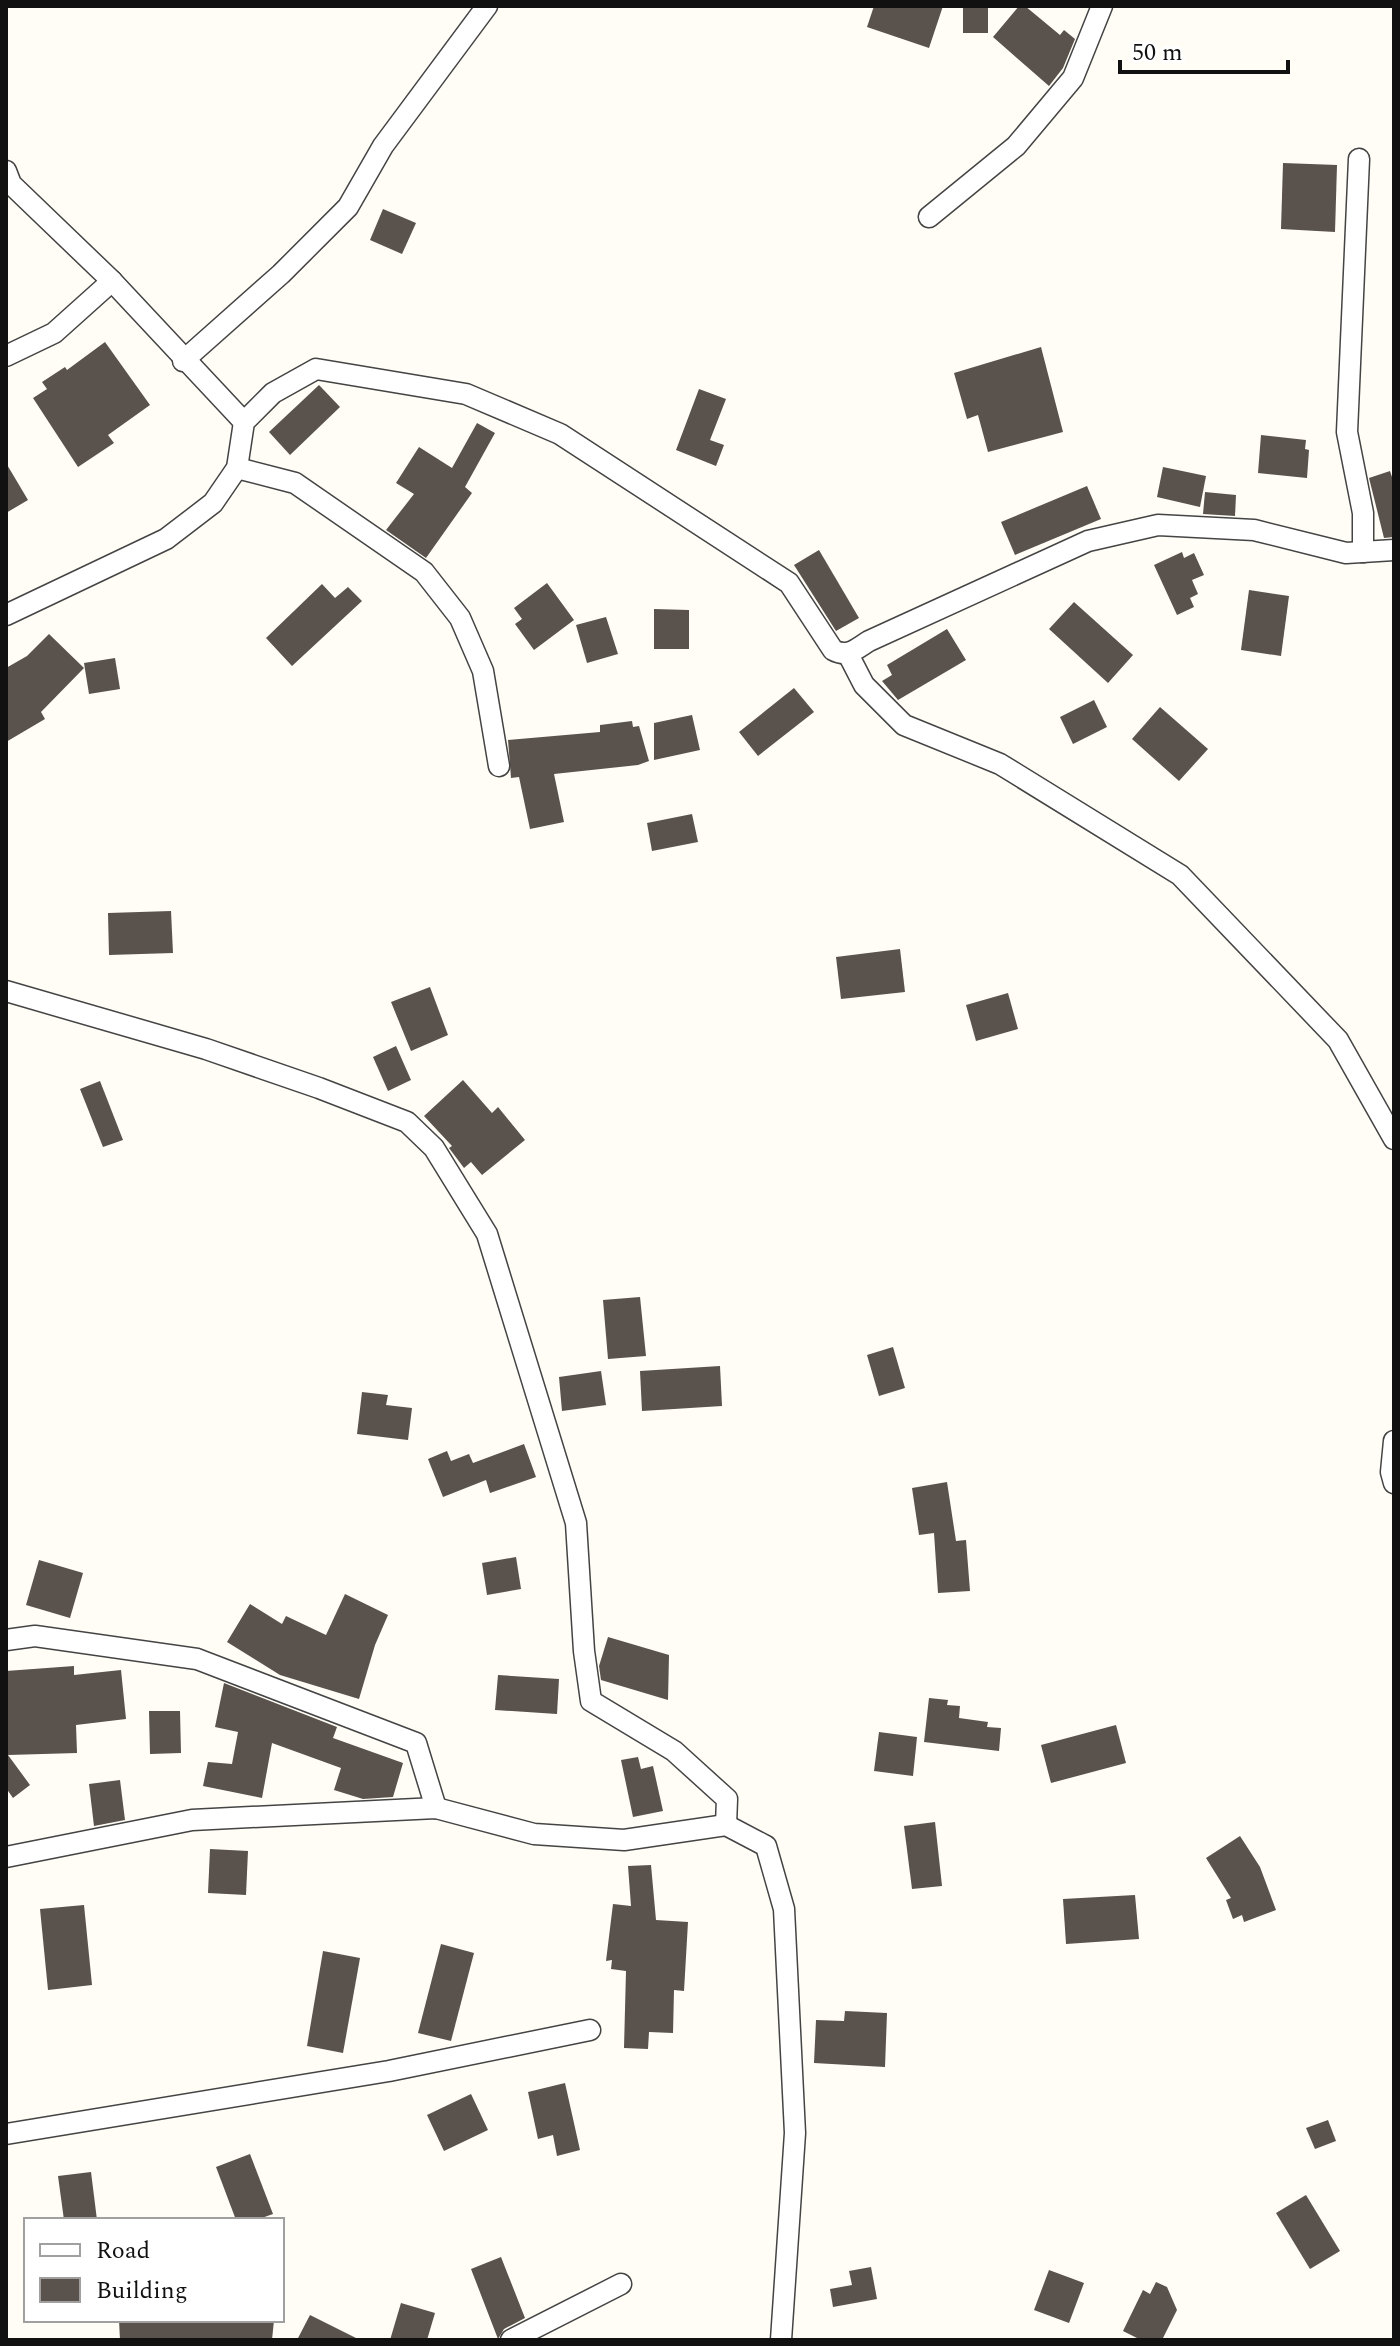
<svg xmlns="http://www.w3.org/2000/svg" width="1400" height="2346" viewBox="0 0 1400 2346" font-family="Spectral,serif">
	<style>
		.building { fill: #5a524d }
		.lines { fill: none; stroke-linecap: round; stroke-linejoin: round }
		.street-casing { stroke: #444; stroke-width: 23 }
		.street { stroke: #fff; stroke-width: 20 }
	</style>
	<rect width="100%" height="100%" fill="#fffdf5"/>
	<!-- building -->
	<g class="building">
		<polygon points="874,6 943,6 929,48 867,27"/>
		<rect x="963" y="6" width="25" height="27"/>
		<polygon points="1019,6 1025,6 1060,35 1064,30 1075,39 1063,68 1049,86 993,37"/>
		<polygon points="1283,163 1337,165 1335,232 1281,229"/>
		<polygon points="383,209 416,223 402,254 370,240"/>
		<polygon points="105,342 150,405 108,435 114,443 78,467 33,398 47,389 42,382 65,367 67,370"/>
		<polygon points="1041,347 1063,432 988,452 978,415 967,419 954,373"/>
		<polygon points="319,385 340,407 290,455 269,432"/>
		<polygon points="699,389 726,399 710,440 724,445 716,466 676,450"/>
		<polygon points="477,423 495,433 465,487 472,493 426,558 386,530 414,494 396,483 419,447 452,468"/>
		<polygon points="1261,435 1306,440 1305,449 1309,450 1307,478 1258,473"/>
		<polygon points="6,463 28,500 6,513"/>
		<polygon points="1163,467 1206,476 1200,507 1157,497"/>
		<polygon points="1390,471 1394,483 1394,537 1384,538 1369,478"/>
		<polygon points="1087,486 1101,519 1015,555 1001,522"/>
		<polygon points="1205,492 1236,495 1235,516 1203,514"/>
		<polygon points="819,550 859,618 836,631 794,565"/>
		<polygon points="1182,552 1184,558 1194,553 1204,575 1192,580 1198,594 1190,598 1194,607 1177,615 1154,565"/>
		<polygon points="547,583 574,620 534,650 515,624 522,619 514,608"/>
		<polygon points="322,584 335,598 348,587 362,601 292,666 266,638"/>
		<polygon points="1249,590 1289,596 1281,656 1241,650"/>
		<polygon points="1074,602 1133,655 1108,683 1049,629"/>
		<polygon points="654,609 689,610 689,649 654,649"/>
		<polygon points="606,617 618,654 587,663 576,625"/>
		<polygon points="947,629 966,660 898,700 882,681 892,675 887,665"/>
		<polygon points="49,634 84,668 41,712 45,719 6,742 6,668 27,656"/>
		<polygon points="115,658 120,689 89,694 84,663"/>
		<polygon points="794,688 814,712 758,756 739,732"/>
		<polygon points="1094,700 1107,727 1073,744 1060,717"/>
		<polygon points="1160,707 1208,749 1179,781 1132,739"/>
		<polygon points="692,715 700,750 654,760 654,723"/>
		<polygon points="632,721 633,727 639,726 649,761 638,765 554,774 564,822 530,829 519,777 511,778 508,740 600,732 600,725"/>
		<polygon points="692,814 698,842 652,851 647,823"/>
		<polygon points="171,911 173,953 109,955 108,913"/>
		<polygon points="900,949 905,992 841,999 836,957"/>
		<polygon points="430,987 448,1035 411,1051 391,1002"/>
		<polygon points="1008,993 1018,1029 976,1041 966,1005"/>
		<polygon points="396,1046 411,1080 388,1091 373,1057"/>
		<polygon points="463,1080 492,1113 498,1107 525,1140 482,1175 471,1162 464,1168 449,1148 452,1146 424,1116"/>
		<polygon points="100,1081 123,1140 103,1147 80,1089"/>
		<polygon points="640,1297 646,1356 608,1359 603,1300"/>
		<polygon points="893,1347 905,1388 879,1396 867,1355"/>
		<polygon points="720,1366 722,1406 642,1411 640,1371"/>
		<polygon points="601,1371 606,1405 562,1411 559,1377"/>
		<polygon points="362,1392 388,1395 386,1405 412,1408 408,1440 357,1434"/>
		<polygon points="524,1444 536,1477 490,1493 486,1480 443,1497 428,1459 447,1451 451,1461 469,1454 473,1463"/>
		<polygon points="947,1482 956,1541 966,1540 970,1591 938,1593 934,1533 919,1535 912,1488"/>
		<polygon points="516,1557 521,1589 487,1595 482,1563"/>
		<polygon points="39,1560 83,1573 70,1618 26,1605"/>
		<polygon points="345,1594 388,1615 375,1645 359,1699 280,1675 227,1642 250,1604 282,1624 286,1616 326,1635"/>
		<polygon points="608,1637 669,1655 668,1700 601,1680 599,1666"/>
		<polygon points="74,1666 74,1675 121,1670 126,1719 76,1725 77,1753 8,1755 30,1785 13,1798 6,1788 6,1671"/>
		<polygon points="498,1675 559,1679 557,1714 495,1710"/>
		<polygon points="224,1683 337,1727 333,1738 403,1763 393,1797 363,1799 334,1790 341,1768 272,1743 262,1798 203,1786 208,1762 232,1764 238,1732 215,1727"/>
		<polygon points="929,1698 948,1700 947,1705 960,1706 959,1718 988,1722 987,1727 1001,1728 999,1751 924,1742"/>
		<polygon points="149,1711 180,1711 181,1753 150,1754"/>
		<polygon points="1116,1725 1126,1763 1051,1783 1041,1745"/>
		<polygon points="879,1732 917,1737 913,1776 874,1771"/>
		<polygon points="638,1757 641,1769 653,1766 663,1811 633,1817 621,1760"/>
		<polygon points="120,1780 125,1820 94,1826 89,1784"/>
		<polygon points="935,1822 942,1886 912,1889 904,1826"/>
		<polygon points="1240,1836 1260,1867 1276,1910 1244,1922 1242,1915 1233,1919 1226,1900 1231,1898 1206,1858"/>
		<polygon points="210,1849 248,1851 246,1895 208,1893"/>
		<polygon points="651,1865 656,1920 688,1922 684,1991 674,1990 673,2033 649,2032 648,2049 624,2048 626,1971 611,1969 612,1960 606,1961 613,1904 631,1906 628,1866"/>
		<polygon points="1135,1895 1139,1939 1066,1944 1063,1899"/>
		<polygon points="84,1905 92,1985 48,1990 40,1909"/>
		<polygon points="441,1944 474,1953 451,2041 418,2033"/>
		<polygon points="323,1951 360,1958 343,2053 307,2046"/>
		<polygon points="845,2011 887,2013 885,2067 814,2063 816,2020 844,2021"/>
		<polygon points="565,2083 580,2150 557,2156 553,2135 538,2139 528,2092"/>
		<polygon points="471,2094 488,2130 444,2151 427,2115"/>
		<polygon points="1328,2120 1336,2141 1315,2149 1306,2128"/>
		<polygon points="250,2154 273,2214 256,2220 236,2220 216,2167"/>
		<polygon points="91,2172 97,2220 64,2220 58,2176"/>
		<polygon points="1306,2195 1340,2251 1310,2269 1276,2213"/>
		<polygon points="501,2257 525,2318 504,2329 498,2339 471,2269"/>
		<polygon points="871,2267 877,2299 833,2307 830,2289 852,2285 849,2271"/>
		<polygon points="1049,2270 1084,2283 1069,2323 1034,2310"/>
		<polygon points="1156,2282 1167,2287 1177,2310 1162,2340 1141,2340 1123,2331 1143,2290 1150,2294"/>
		<polygon points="401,2303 435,2313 427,2340 390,2340"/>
		<polygon points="310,2315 360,2340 297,2340"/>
		<polygon points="119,2320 274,2320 272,2340 120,2340"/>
	</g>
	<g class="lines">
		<!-- street casing -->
		<g class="street-casing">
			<g id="street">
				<polyline points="1359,159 1347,432 1363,513 1363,552"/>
				<polyline points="6,171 11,184 112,281 244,422"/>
				<polyline points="929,217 1016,146 1073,78 1102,6"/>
				<polyline points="6,356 54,333 112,281"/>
				<polyline points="183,361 281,274 348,207 383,146 487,6"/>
				<polyline points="237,468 295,483 424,572 460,618 483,671 499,766"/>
				<path d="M6 615 166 539 213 503 237 468 244 422 273 393 316 369 466 394 560 434 789 583 833 650C848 658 856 649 869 641L1088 541 1158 525 1254 530 1346 553 1394 550"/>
				<polyline points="848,654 864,685 904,725 1000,764 1180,875 1338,1040 1394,1139"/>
				<polyline points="6,991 206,1049 319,1088 407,1122 434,1148 487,1234 576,1523 584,1651 591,1701 674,1751 727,1799 726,1825"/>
				<polyline points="1394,1441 1391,1472 1394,1483"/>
				<polyline points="6,1640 35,1636 197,1659 416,1743 436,1808"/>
				<polyline points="6,1857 192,1820 436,1808 534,1834 624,1840 726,1825 766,1846 784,1909 795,2133 781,2340"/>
				<polyline points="6,2134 389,2071 590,2030"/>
				<polyline points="511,2340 621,2284"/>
			</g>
		</g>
		<!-- street -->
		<use href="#street" class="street"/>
	</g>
	<!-- border -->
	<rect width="1400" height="2346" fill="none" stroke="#111111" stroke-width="16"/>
	<!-- legend -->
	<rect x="24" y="2218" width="260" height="104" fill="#ffffff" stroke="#a0a0a0" stroke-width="2"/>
	<rect x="40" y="2244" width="40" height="12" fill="#ffffff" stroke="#a0a0a0" stroke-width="2"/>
	<text x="96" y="2258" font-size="24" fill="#111111">Road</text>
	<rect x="40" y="2278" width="40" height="24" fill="#5a524d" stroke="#a0a0a0" stroke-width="2"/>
	<text x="96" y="2298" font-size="24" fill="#111111">Building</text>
	<!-- scale -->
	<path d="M1120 60v12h168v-12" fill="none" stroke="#111111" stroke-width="4"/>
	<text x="1132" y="60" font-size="24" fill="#111111" stroke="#ffffff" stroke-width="6" paint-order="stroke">50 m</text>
</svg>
